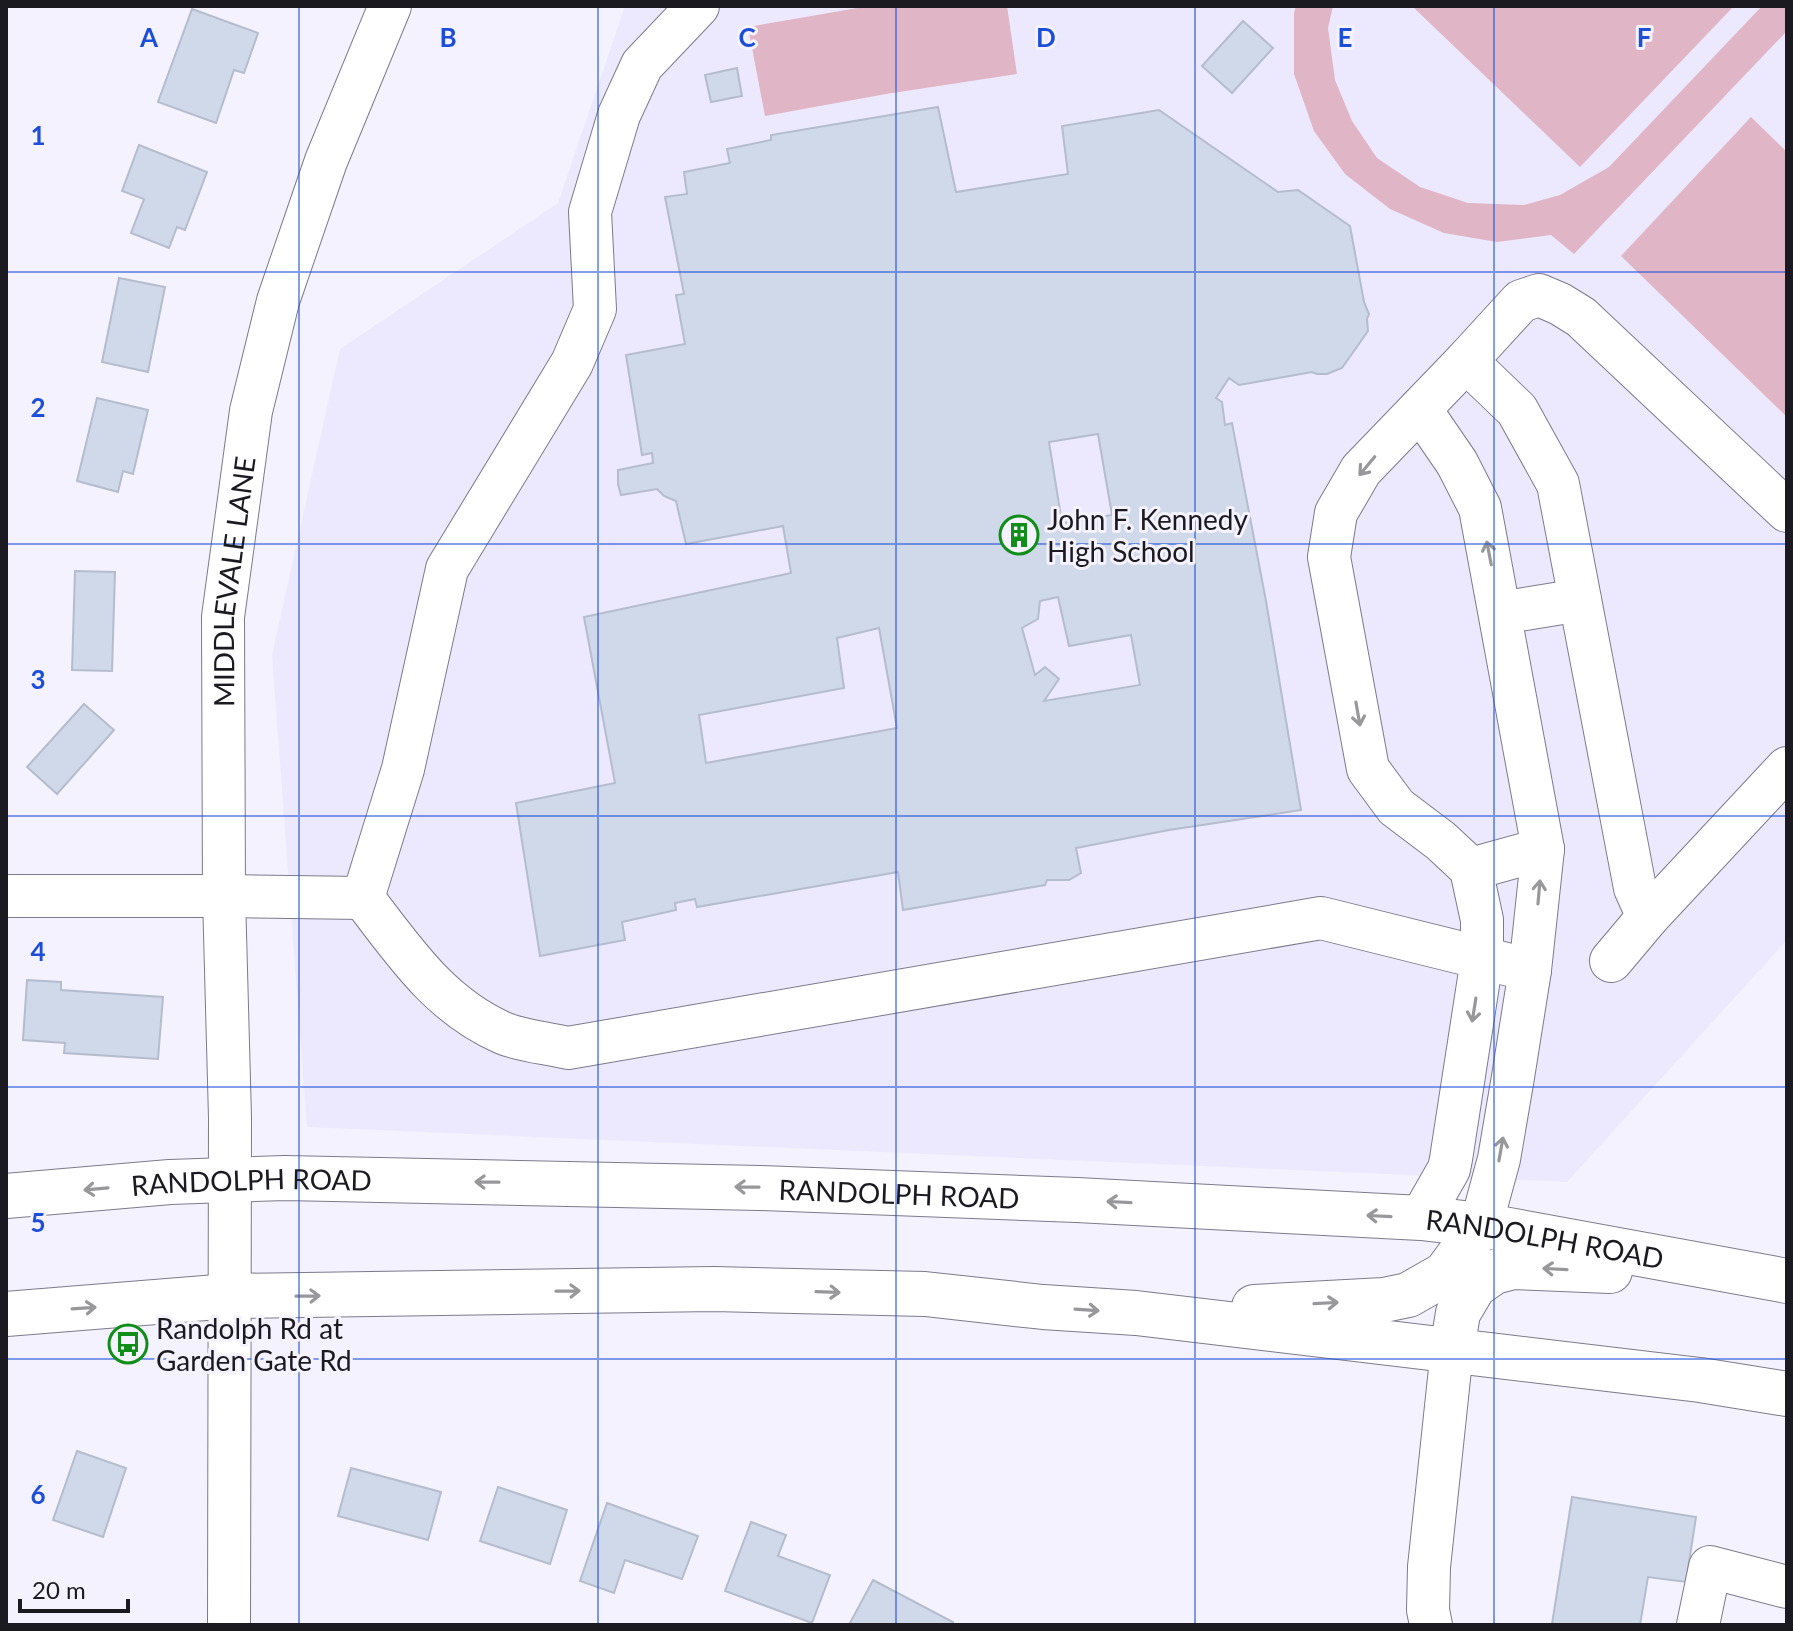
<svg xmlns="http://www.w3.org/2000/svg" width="1793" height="1631" viewBox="0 0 1793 1631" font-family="Lato,sans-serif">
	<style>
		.built { fill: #ece9fe }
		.green { fill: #e0b5c6 }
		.building { fill: #d0d9ea; stroke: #b4bccd; stroke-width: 2; fill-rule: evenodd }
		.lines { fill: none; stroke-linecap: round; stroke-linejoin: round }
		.minor-casing { stroke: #7d7a8b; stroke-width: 44 }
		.major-casing { stroke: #7d7a8b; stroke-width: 46 }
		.minor { stroke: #fff; stroke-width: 42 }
		.major { stroke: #fff; stroke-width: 44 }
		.oneway { stroke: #98989b }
		.grid { fill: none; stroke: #1d4ed8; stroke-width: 2; stroke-opacity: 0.55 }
		.labels { text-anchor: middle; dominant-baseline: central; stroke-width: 6; stroke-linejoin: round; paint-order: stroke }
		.poi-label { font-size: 28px; fill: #1b1a21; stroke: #f4f2fe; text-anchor: start }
		.street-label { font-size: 28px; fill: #1b1a21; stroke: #f4f2fe }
		.grid-label { font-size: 26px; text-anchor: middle; font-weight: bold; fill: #1d4ed8; stroke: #f4f2fe; stroke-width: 6; stroke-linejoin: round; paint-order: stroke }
	</style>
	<rect width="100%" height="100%" fill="#f4f2fe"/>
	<!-- built -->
	<polygon class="built" points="625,6 1787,6 1787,940 1567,1182 307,1127 272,655 340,349 558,203"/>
	<!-- green -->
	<g class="green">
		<polygon points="869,6 1007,6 1017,74 886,94 765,116 748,27"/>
		<polygon points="1296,6 1333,6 1328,28 1335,80 1352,121 1377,158 1420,187 1468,203 1524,205 1560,195 1609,167 1762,6 1787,6 1787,31 1574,254 1551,235 1497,242 1444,233 1390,209 1345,174 1314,131 1294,74 1294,13"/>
		<polygon points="1412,6 1734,6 1580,167"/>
		<polygon points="1751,117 1787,152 1787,417 1621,256"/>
	</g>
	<!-- building -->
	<g class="building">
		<polygon points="192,9 258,33 244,73 234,70 216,123 158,102"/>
		<polygon points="1243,21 1273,48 1232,93 1202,66"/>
		<polygon points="737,68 742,96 711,102 705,75"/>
		<path d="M938 107 956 192 1068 174 1062 126 1159 110 1278 192 1298 190 1350 226 1364 302 1369 314 1367 319 1368 331 1342 368 1327 374H1317L1312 372 1239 385 1229 378 1216 398 1222 402 1225 425 1232 423 1266 601 1301 810 1169 830 1076 848 1081 873 1069 880H1047L1045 885 903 910 898 872 697 907 695 899 675 903 676 910 622 922 625 940 540 956 516 803 615 783 584 617 791 573 783 526 686 544 676 501 664 496 657 489 621 495 618 484V470L653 463 652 453 642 455 626 355 685 344 676 295 684 294 665 197 687 194 684 172 730 163 727 149 771 140V135ZM1098 434 1112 515 1062 523 1049 442ZM1058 597 1069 646 1131 635 1140 685 1044 701 1059 679 1045 667 1035 675 1022 628 1038 619 1040 601ZM879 628 897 728 706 763 699 715 844 688 837 638Z"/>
		<polygon points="139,145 207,172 185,230 177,227 169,248 131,233 144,199 122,191"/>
		<polygon points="119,278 165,287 148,372 102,362"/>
		<polygon points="97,398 148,410 133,474 123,471 118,492 77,481"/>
		<polygon points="75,571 115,572 112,671 72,670"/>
		<polygon points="84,704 114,730 57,794 27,767"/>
		<polygon points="27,980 61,982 61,990 163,997 158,1059 64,1053 65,1043 23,1040"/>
		<polygon points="77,1451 126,1468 103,1537 53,1520"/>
		<polygon points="351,1468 441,1492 428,1540 338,1516"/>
		<polygon points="498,1487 567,1510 550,1564 480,1541"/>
		<polygon points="1572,1497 1696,1517 1686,1582 1648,1577 1640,1625 1552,1624"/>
		<polygon points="607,1503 698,1536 682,1579 625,1560 614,1593 580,1581"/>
		<polygon points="751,1522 786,1535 778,1556 830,1575 812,1623 725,1591"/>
		<polygon points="873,1580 953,1622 951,1625 854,1625 850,1623"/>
	</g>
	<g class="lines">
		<!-- minor casing -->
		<g class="minor-casing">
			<g id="minor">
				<polyline points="1466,361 1521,301 1539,295 1560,304 1581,317 1787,511"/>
				<polyline points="1420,409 1457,463 1480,508 1543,849 1530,970 1513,1077 1499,1159 1481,1225"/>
				<polyline points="1500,613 1580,600"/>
				<polyline points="1471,869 1543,849"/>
				<polyline points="6,896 224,896 363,898"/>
				<path d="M363 898C404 951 439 1005 503 1033 521 1041 548 1043 568 1048L1321 918 1530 970"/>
				<polyline points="363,898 403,769 447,569 572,363 595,309 590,212 619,115 642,65 698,6"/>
				<polyline points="1611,961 1648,917 1787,768"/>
				<polyline points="1421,1218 1449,1169 1451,1159 1482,959 1482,920 1471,869 1441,841 1396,807 1368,769 1329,557 1336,513 1361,470 1466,361 1517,410 1558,484 1635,888 1648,917"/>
				<path id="s1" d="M229 1625 230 1118 224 896 223 617 251 411 278 301 326 161 390 6"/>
				<polyline points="1431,1625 1428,1610 1429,1567 1452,1350"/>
				<polyline points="1698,1625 1710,1567 1787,1587"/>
			</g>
		</g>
		<!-- major casing -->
		<g class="major-casing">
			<g id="major">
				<path id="s2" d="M6 1196 170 1182 285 1178 760 1188 1077 1200 1421 1218 1481 1225 1787 1281"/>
				<polyline points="1254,1307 1384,1300 1408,1295 1445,1274 1481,1225"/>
				<polyline points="6,1314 230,1296 714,1289 925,1294 1043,1307 1136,1313 1700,1380 1787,1394"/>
				<polyline points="1452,1350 1458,1313 1474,1286 1494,1272 1513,1267 1610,1271"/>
			</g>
		</g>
		<!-- minor -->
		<use href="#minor" class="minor"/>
		<!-- major -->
		<use href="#major" class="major"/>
	</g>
	<!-- one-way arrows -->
	<defs><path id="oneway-shaft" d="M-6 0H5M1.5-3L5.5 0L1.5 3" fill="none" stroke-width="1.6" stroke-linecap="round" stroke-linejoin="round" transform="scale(2)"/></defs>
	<g class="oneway">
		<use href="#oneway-shaft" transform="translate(1367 466) rotate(130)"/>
		<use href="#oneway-shaft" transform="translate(1489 553) rotate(-101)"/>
		<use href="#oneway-shaft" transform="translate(1358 714) rotate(80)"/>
		<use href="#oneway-shaft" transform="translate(1539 892) rotate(-85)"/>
		<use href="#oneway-shaft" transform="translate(1474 1010) rotate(99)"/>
		<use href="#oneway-shaft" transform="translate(1501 1149) rotate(-80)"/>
		<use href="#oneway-shaft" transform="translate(487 1182) rotate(-179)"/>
		<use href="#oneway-shaft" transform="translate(747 1187) rotate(-179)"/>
		<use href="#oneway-shaft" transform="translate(96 1189) rotate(175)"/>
		<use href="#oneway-shaft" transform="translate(1119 1202) rotate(-177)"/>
		<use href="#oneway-shaft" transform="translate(1379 1216) rotate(-177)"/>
		<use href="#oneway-shaft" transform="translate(1555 1269) rotate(-177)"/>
		<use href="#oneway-shaft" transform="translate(568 1291) rotate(-1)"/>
		<use href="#oneway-shaft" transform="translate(828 1292) rotate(2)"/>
		<use href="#oneway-shaft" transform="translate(308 1296) rotate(-1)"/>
		<use href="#oneway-shaft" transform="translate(1326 1303) rotate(-3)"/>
		<use href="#oneway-shaft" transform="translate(84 1308) rotate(-4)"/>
		<use href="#oneway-shaft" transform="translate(1087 1310) rotate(4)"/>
	</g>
	<!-- grid -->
	<path class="grid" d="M299 6V1625M598 6V1625M896 6V1625M1195 6V1625M1494 6V1625M6 272H1787M6 544H1787M6 816H1787M6 1087H1787M6 1359H1787"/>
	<!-- icons -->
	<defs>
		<g id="building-ring" transform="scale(2)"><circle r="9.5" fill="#f4f2fe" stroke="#118e1a" stroke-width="1.5"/><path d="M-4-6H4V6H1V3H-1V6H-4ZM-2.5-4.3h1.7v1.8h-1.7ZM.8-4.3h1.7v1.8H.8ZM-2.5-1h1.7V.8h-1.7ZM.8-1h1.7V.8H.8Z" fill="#118e1a"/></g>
		<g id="bus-ring" transform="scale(2)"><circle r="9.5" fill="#f4f2fe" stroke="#118e1a" stroke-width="1.5"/><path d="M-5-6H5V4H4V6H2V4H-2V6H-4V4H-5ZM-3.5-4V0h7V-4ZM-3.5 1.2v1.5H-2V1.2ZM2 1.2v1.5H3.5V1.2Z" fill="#118e1a"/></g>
	</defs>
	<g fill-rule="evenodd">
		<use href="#building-ring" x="1019" y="535"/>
		<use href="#bus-ring" x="128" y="1344"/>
	</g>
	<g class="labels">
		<!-- poi labels -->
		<g class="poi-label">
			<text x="1047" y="519">John F. Kennedy<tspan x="1047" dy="32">High School</tspan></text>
			<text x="156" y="1328">Randolph Rd at<tspan x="156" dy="32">Garden Gate Rd</tspan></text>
		</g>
		<!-- street labels -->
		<g class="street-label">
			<text stroke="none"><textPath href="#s1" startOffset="1044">MIDDLEVALE LANE</textPath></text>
			<text stroke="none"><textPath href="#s2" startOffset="246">RANDOLPH ROAD</textPath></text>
			<text stroke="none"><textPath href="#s2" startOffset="894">RANDOLPH ROAD</textPath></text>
			<text stroke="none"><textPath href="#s2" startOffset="1542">RANDOLPH ROAD</textPath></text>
		</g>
	</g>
	<g class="grid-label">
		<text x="149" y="47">A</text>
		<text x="448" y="47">B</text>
		<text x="747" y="47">C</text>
		<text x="1046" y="47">D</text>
		<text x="1345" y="47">E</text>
		<text x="1644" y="47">F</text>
		<text x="38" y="145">1</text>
		<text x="38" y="417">2</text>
		<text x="38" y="689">3</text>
		<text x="38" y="961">4</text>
		<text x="38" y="1232">5</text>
		<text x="38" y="1504">6</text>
	</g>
	<!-- border -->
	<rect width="1793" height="1631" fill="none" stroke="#1b1a21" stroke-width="16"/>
	<!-- scale -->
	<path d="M20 1599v12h108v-12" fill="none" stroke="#1b1a21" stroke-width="4"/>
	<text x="32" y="1599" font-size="24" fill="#1b1a21" stroke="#f4f2fe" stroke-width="6" paint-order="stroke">20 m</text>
</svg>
